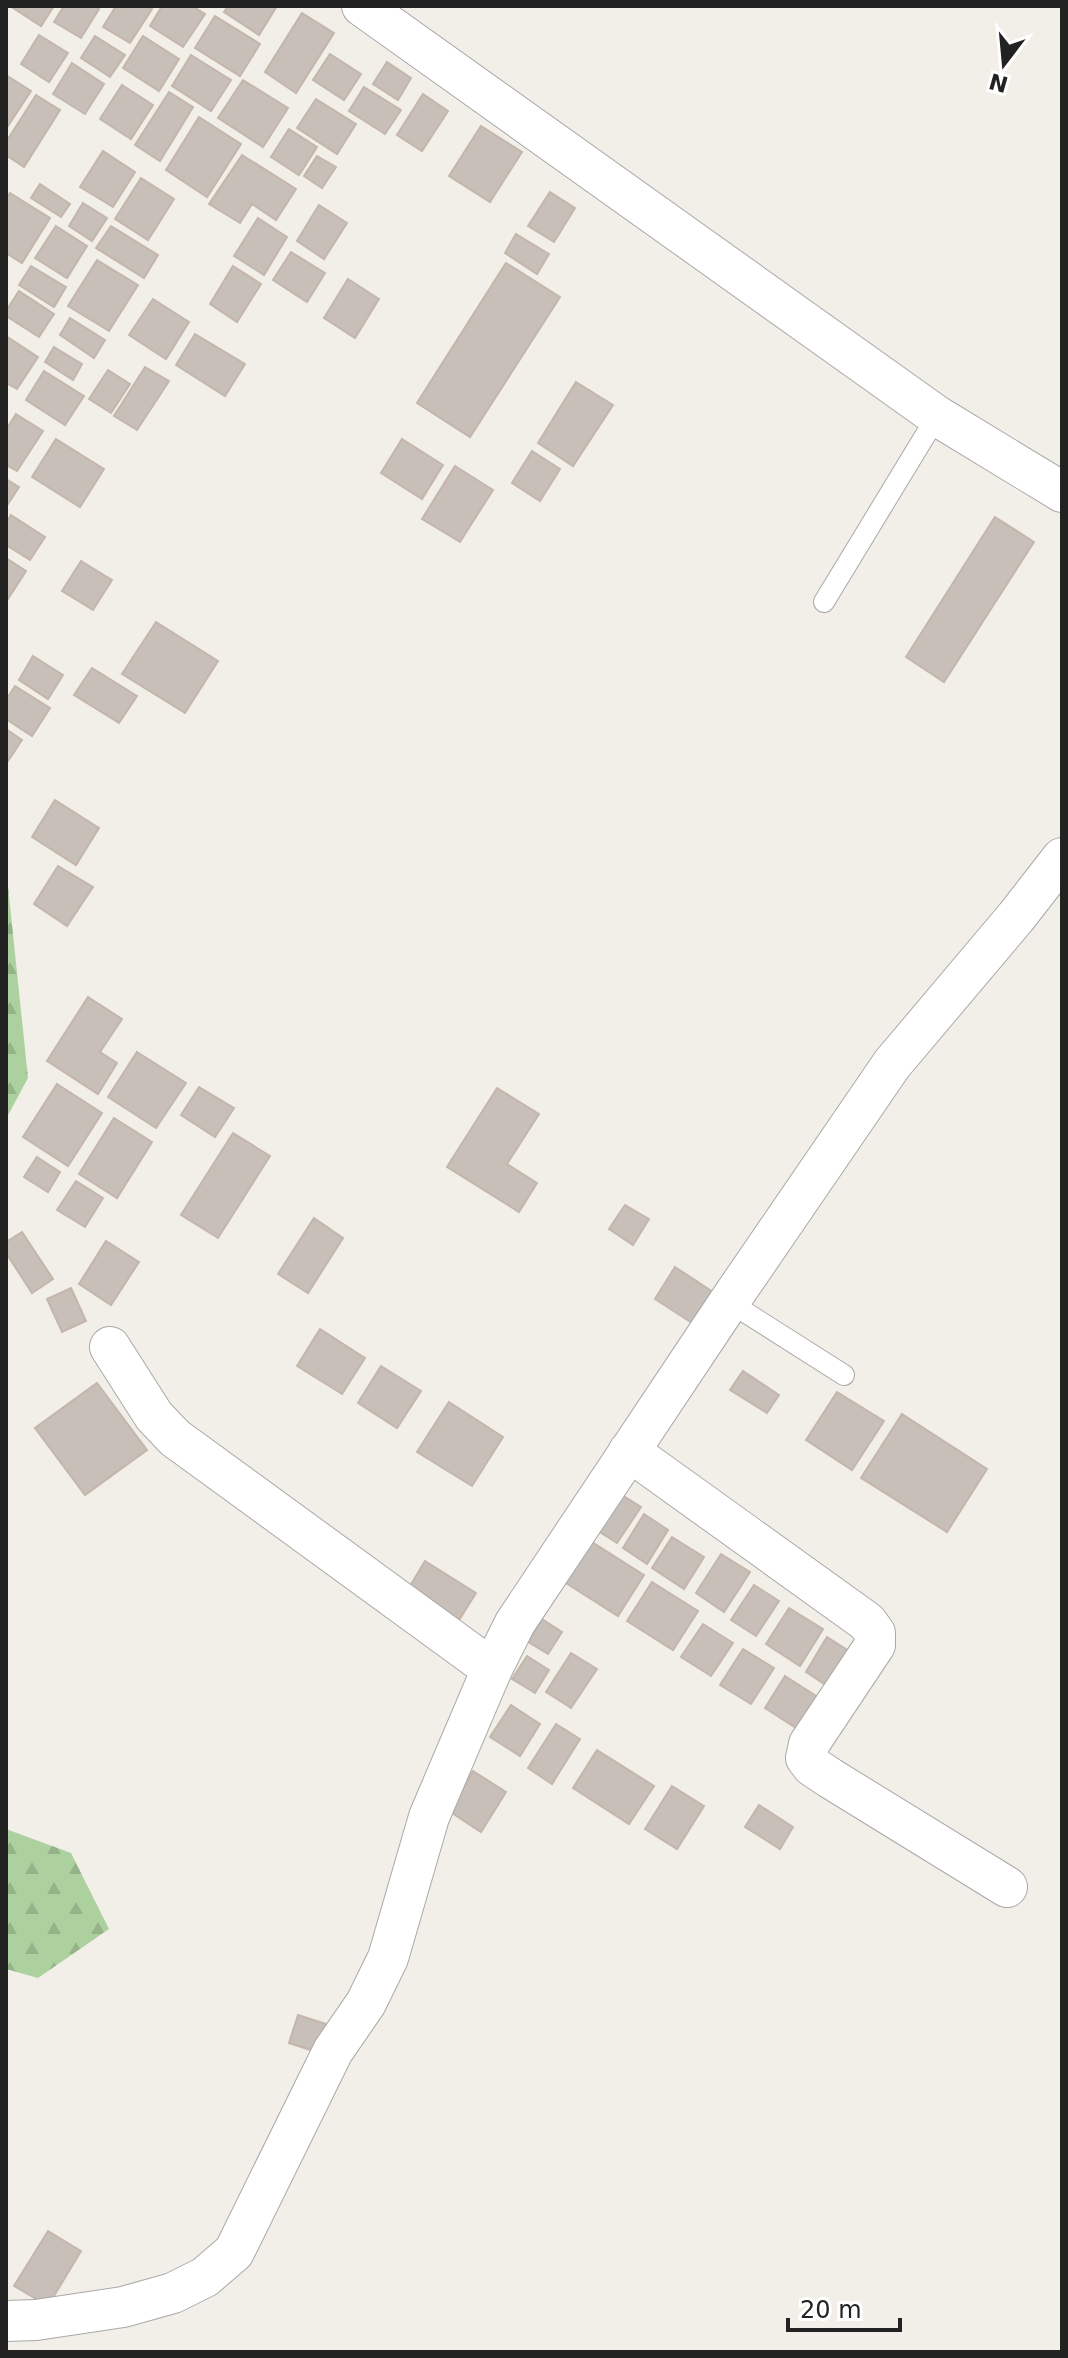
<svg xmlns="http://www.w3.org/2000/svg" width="1068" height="2358" viewBox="0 0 1068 2358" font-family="'DejaVu Sans',sans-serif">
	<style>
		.forest { fill: url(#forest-firs) }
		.building { fill: #c7bfb8; stroke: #c4b6ab; stroke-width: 2 }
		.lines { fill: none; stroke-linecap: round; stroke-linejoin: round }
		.lane-casing { stroke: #a9a9a9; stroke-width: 22 }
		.street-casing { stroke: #a9a9a9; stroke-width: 42 }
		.lane { stroke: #fff; stroke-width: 20 }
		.street { stroke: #fff; stroke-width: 40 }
	</style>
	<defs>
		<pattern id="forest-firs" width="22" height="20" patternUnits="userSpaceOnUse" patternTransform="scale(2)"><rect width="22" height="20" fill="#add19e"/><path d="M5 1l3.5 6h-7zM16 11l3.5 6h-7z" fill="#95b388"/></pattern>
	</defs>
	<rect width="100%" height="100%" fill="#f2efe9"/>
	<!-- forest -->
	<g class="forest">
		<polygon points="6,867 28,1078 6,1119"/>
		<polygon points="6,1829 71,1853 109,1929 38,1978 6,1969"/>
	</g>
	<!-- building -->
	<g class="building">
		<polygon points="10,6 54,6 41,26"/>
		<polygon points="64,6 94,6 99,9 81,38 54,22"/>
		<polygon points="116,6 147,6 152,9 130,43 103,27"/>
		<polygon points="162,6 192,6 205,14 183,47 150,26"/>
		<polygon points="228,6 277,6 259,35 224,12"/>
		<polygon points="302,13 334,33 296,93 265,72"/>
		<polygon points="215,16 260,44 240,76 195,48"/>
		<polygon points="39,35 68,53 49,82 21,64"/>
		<polygon points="95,36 125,55 110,77 81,58"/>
		<polygon points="143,36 179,59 159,91 123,68"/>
		<polygon points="330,54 361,74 344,100 313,80"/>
		<polygon points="191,55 231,80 211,111 172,86"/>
		<polygon points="387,62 411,78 398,100 373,84"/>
		<polygon points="72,63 104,84 85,114 53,94"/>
		<polygon points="6,75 31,91 6,129"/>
		<polygon points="243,80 288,108 263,147 218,118"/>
		<polygon points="122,85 153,105 131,139 100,119"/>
		<polygon points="364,87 401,110 385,134 349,111"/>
		<polygon points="169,92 193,107 160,161 135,145"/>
		<polygon points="423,94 448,111 422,151 397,135"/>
		<polygon points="36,95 60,110 24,167 6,155 6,142"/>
		<polygon points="316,99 356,124 337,154 297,128"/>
		<polygon points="199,117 241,144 207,197 166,170"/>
		<polygon points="481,126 522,152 490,202 449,176"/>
		<polygon points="289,129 317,147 299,175 271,157"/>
		<polygon points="103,151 135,172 113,207 80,187"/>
		<polygon points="242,155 296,189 276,220 252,204 240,223 209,204"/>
		<polygon points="317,156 336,167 322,188 304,176"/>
		<polygon points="141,178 174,199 148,240 115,219"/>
		<polygon points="40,184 70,204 61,217 31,198"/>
		<polygon points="550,192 575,208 554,242 528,226"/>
		<polygon points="10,193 50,218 22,263 6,253 6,199"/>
		<polygon points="83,203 107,218 92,241 69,226"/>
		<polygon points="319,205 347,223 324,259 297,241"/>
		<polygon points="258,218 287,237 264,275 234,256"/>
		<polygon points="56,226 87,246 67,278 35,258"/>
		<polygon points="111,226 158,255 144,278 96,248"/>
		<polygon points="516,234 549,254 537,274 505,253"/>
		<polygon points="291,252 325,273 307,302 273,280"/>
		<polygon points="97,260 138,285 109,331 68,306"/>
		<polygon points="506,263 560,297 470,437 417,403"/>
		<polygon points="31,266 66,287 54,307 19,285"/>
		<polygon points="233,266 261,284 237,322 210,304"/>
		<polygon points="348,279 379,299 355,338 324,318"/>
		<polygon points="19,291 54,314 39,337 6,316 6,311"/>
		<polygon points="153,299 189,322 166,359 129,335"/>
		<polygon points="70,318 105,340 94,358 60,335"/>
		<polygon points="195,334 245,364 225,396 176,365"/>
		<polygon points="6,336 38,357 17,389 6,383"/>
		<polygon points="54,347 82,364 73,380 45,362"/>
		<polygon points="145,367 169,381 137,430 114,416"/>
		<polygon points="108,370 130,384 111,413 89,399"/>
		<polygon points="44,371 84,396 65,425 26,400"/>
		<polygon points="576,382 613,405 573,466 538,443"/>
		<polygon points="16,414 43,431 17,471 6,465 6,430"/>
		<polygon points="56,439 104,469 80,507 32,477"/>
		<polygon points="402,439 443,465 422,499 381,473"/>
		<polygon points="532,451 560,469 540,501 512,483"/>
		<polygon points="455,466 493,490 460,542 422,519"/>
		<polygon points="6,479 19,487 6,507"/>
		<polygon points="11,515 45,537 30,560 6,545 6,523"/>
		<polygon points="995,517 1034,542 944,682 906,657"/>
		<polygon points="6,558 26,571 6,602"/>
		<polygon points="81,561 112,580 93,610 62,591"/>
		<polygon points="156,622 218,661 185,713 122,674"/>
		<polygon points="33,656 63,675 48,699 19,680"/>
		<polygon points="92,668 137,696 119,723 74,695"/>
		<polygon points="15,686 50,708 32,736 6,719 6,700"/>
		<polygon points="6,729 22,740 6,764"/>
		<polygon points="55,800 99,828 76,865 32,837"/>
		<polygon points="58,866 93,887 67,926 34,904"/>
		<polygon points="88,997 122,1019 100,1052 117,1063 98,1094 47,1061"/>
		<polygon points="137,1052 186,1083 156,1128 108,1097"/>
		<polygon points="57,1084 102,1113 68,1166 23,1137"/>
		<polygon points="199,1087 234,1108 215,1137 181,1115"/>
		<polygon points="497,1088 539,1114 507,1164 537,1183 519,1212 447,1167"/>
		<polygon points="114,1118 152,1142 117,1198 79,1174"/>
		<polygon points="233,1133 270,1156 218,1238 181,1215"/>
		<polygon points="37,1157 60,1172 48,1192 24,1177"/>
		<polygon points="76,1181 103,1198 85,1227 57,1210"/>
		<polygon points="625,1205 649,1219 633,1245 609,1229"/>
		<polygon points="314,1218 343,1238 308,1293 278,1274"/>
		<polygon points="22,1232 53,1279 32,1293 6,1253 6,1242"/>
		<polygon points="106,1241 139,1262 111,1305 79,1284"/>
		<polygon points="675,1267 713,1292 692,1323 655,1299"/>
		<polygon points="71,1288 86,1321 62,1332 47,1299"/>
		<polygon points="320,1329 365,1358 342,1394 297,1366"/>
		<polygon points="381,1366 421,1391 397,1428 358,1403"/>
		<polygon points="743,1371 779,1395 767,1413 730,1390"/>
		<polygon points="97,1383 147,1450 85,1495 35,1428"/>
		<polygon points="837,1392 884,1421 852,1470 806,1440"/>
		<polygon points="449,1402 503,1437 472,1486 417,1452"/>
		<polygon points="902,1414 987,1469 947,1532 861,1478"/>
		<polygon points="611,1488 641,1507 617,1543 587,1524"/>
		<polygon points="644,1514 668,1530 647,1564 623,1548"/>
		<polygon points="584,1537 644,1575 618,1616 558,1578"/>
		<polygon points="672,1537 704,1557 684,1589 652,1568"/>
		<polygon points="721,1554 750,1572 724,1612 696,1593"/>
		<polygon points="425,1561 476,1593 459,1620 409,1588"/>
		<polygon points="652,1582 698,1611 673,1650 627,1621"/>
		<polygon points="754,1585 779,1601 756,1636 731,1620"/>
		<polygon points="789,1608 823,1629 800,1666 766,1644"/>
		<polygon points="542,1619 562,1632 548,1654 528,1642"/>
		<polygon points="703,1624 733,1643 711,1676 681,1657"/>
		<polygon points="827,1637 860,1658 838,1693 806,1672"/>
		<polygon points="743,1649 774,1668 751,1704 720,1685"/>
		<polygon points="571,1653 597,1669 571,1708 546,1692"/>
		<polygon points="527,1656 549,1670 535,1693 512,1679"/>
		<polygon points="785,1676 824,1701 804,1733 765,1708"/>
		<polygon points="511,1705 540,1724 520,1756 490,1737"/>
		<polygon points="556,1724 580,1739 552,1784 528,1768"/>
		<polygon points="597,1750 654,1786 629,1824 573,1788"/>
		<polygon points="473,1771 506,1792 481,1832 449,1811"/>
		<polygon points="672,1786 704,1806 677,1849 645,1829"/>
		<polygon points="759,1805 793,1827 780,1849 745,1827"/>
		<polygon points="298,2015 335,2027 326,2055 289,2043"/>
		<polygon points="48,2231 81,2251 48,2306 14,2286"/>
	</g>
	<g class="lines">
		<!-- lane casing -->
		<g class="lane-casing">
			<g id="lane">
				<polyline points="824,602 937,416"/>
				<polyline points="729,1302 844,1375"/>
			</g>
		</g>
		<!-- street casing -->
		<g class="street-casing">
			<g id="street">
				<polyline points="362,6 937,416 1062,492"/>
				<polyline points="110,1347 154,1416 175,1438 492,1669"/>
				<polyline points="629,1451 867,1622 875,1633 875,1645 809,1744 806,1758 812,1766 830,1778 1007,1887"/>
				<polyline points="6,2321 36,2320 123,2307 173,2293 205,2277 234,2252 333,2051 366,2003 388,1958 429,1817 492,1669 515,1623 729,1302 892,1064 1016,917 1062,858"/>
			</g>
		</g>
		<!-- lane -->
		<use href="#lane" class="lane"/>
		<!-- street -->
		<use href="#street" class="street"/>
	</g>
	<!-- border -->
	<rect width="1068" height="2358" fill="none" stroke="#222222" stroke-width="16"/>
	<!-- north arrow -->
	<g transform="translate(1004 64) rotate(196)" stroke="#ffffff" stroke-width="6" paint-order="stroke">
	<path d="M0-6L14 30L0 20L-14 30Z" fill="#222222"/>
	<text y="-12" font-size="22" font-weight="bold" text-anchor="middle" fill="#222222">N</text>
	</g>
	<!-- scale -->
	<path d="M788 2318v12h112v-12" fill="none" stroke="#222222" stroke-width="4"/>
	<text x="800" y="2318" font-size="24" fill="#222222" stroke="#ffffff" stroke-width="6" paint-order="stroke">20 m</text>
</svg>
